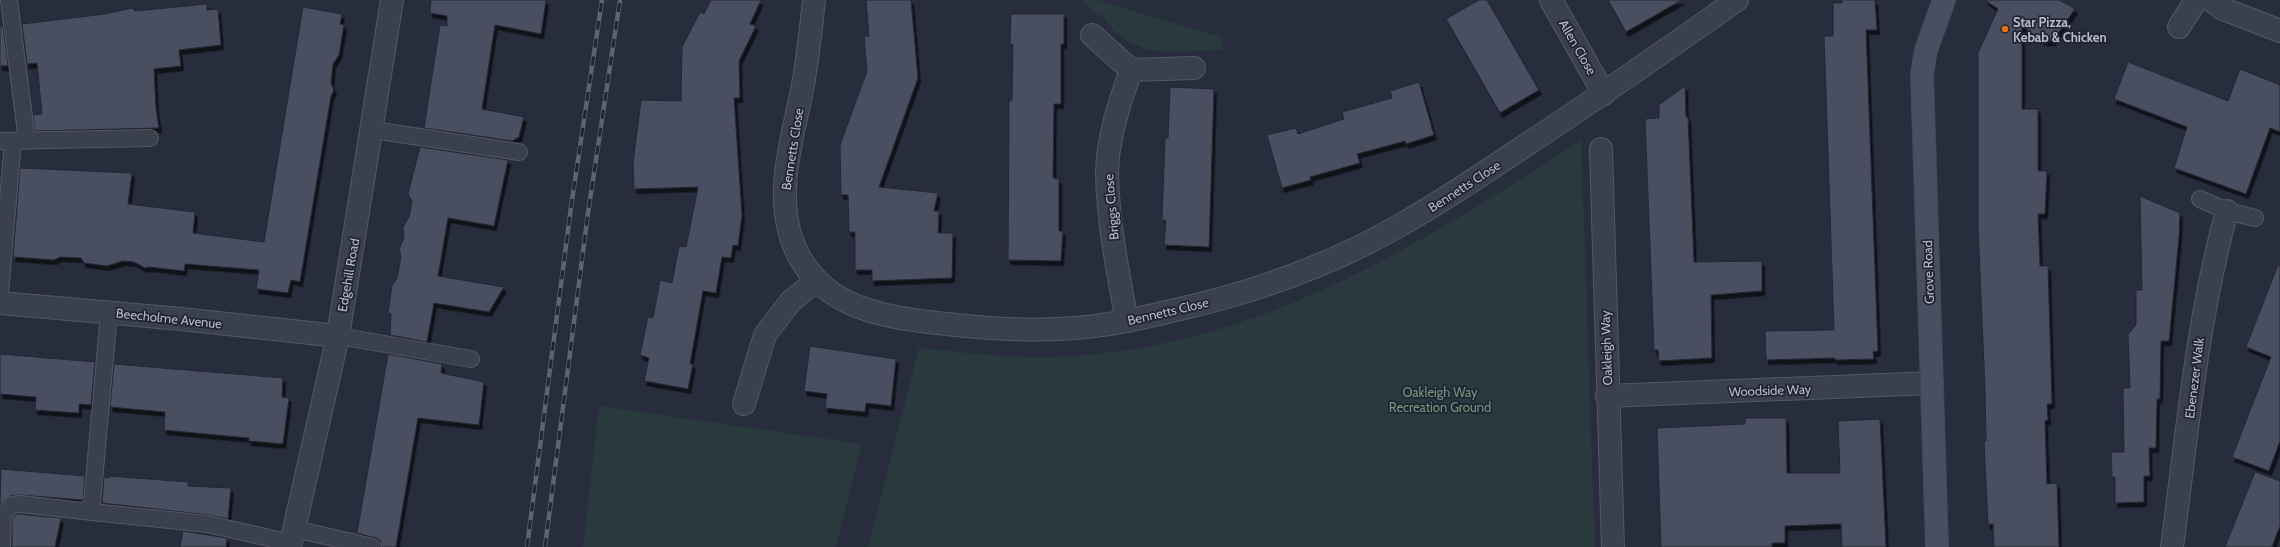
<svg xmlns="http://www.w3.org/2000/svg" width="2280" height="547" viewBox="0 0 2280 547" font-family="Cabin,sans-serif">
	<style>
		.green { fill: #29393e }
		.building { fill: #494f60; stroke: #222734; filter: url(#shadow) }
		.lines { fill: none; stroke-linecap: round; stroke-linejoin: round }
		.lane-casing { stroke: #535865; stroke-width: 18 }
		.street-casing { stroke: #535865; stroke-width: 24 }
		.secondary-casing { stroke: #444956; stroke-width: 24 }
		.lane { stroke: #3b404d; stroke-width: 16 }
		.street { stroke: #3b404d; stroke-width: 22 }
		.secondary { stroke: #494f60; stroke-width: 22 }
		.rail-casing { stroke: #5e6374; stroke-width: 4.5 }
		.rail { stroke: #202532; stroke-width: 3; stroke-dasharray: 9; stroke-linecap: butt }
		.food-dot { fill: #e8710a; stroke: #202532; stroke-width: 1.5 }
		.labels { text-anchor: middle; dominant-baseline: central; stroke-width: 3.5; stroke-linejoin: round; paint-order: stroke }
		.poi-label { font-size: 13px; font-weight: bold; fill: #b7bbc8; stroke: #202532; text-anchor: start }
		.street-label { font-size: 13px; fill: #b7bbc8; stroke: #202532 }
		.park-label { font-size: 13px; fill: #71977f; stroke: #202532 }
	</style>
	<defs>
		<filter id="shadow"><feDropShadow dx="2.5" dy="4.5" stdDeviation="0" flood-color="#0009"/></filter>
	</defs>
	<rect width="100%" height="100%" fill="#272d3d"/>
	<!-- green -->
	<g class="green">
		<polygon points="1084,0 1097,0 1223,38 1222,50 1170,52 1149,50 1131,43 1115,32 1106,22 1107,21 1102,15 1099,16 1083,2"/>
		<path d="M1581 140 1595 547H868L919 348C960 352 1000 357 1041 357 1249 354 1413 249 1581 140Z"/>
		<polygon points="599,406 862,444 836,547 583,547"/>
	</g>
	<!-- building -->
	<g class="building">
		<polygon points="431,0 546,0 541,34 495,25 482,109 524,117 519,137 512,141 424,128 440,25 447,26 447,16 430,13"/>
		<polygon points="711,0 761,0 750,24 756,26 739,61 740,98 734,98 742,215 738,246 733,245 731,258 722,257 716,293 703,291 690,364 693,364 688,389 644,381 649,358 640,355 648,317 653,318 660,280 672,283 679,246 686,247 698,187 634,189 633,163 641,100 681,101 682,47 700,12 704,14"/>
		<polygon points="866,0 911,0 918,78 879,187 938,193 934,211 939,211 938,233 953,233 952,278 872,281 872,270 855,270 855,232 849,232 848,195 841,195 840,145 867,71 864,36 869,36"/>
		<polygon points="1479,0 1487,0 1539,90 1500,113 1446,19"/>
		<polygon points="1608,0 1682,0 1626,32"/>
		<polygon points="1842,0 1875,0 1877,30 1866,30 1878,351 1873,352 1874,359 1835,360 1835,358 1766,360 1765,331 1834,330 1824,36 1833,36 1833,3 1842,3"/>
		<polygon points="1985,0 2059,0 2075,9 2053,41 2043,41 2022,26 2022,109 2038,109 2038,171 2047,171 2045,214 2038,214 2040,266 2048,266 2052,404 2047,404 2048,420 2045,421 2047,484 2057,483 2059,547 1994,547 1993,524 1988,525 1984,441 1986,441 1985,389 1978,227 1978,53 1998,9"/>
		<polygon points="207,4 207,10 218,9 221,45 179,50 181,66 154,69 156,108 159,128 35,131 33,115 42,114 37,63 27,64 22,24 105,14 132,8 135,11"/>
		<polygon points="303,7 342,14 340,24 344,25 339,55 333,64 331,83 334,90 331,96 300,282 291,280 288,293 256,289 259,270 185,264 184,271 149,267 145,268 134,262 123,261 107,266 84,263 81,258 60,257 54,260 13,257 20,168 132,173 128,204 195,212 193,233 264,242"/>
		<polygon points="1011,14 1064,14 1064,44 1061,44 1061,104 1054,104 1053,178 1059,179 1059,231 1063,231 1061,261 1008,260 1009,101 1012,100 1013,44 1010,44"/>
		<polygon points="3,26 8,66 0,66 0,27"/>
		<polygon points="2128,62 2228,101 2240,69 2280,85 2280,132 2270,128 2246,194 2174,168 2187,127 2114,99"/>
		<polygon points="1419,82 1434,135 1406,144 1405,141 1357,154 1360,163 1310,177 1311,180 1282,188 1267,135 1296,128 1298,134 1344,119 1342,112 1392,98 1390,91"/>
		<polygon points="1685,86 1686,117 1688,117 1694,262 1762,261 1762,291 1711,295 1712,358 1659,361 1658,350 1654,350 1645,119 1659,118 1659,105"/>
		<polygon points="1170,87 1214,89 1209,247 1164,245 1166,221 1162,219 1165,138 1168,138"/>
		<polygon points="420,147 508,160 494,226 448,218 438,276 504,287 489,312 434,303 427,342 390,335 391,314 388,313 392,285 397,278 401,257 399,249 404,238 403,227 409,217 412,201 408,194"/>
		<polygon points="2140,196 2180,213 2179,237 2169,341 2161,341 2160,399 2157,399 2156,448 2149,448 2150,476 2144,476 2144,502 2115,503 2115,477 2112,477 2111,452 2124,452 2123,388 2130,388 2128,334 2136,325 2136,290 2142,290"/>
		<polygon points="2278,265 2280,266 2280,441 2269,471 2232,457 2271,357 2246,347"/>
		<polygon points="810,346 896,359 891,406 866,403 865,412 825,408 827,394 804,391"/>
		<polygon points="0,354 95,362 91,405 79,404 79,413 35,410 36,397 0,394"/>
		<polygon points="388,354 442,364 441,373 484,382 479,425 418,418 396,547 382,547 380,540 376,538 357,533"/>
		<polygon points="114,364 283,378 282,397 289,398 283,444 249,441 249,438 164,430 165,412 110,407"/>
		<polygon points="1745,418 1786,418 1787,473 1840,473 1838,421 1880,419 1886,547 1842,547 1841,524 1785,526 1785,543 1772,543 1772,547 1661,547 1657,428 1745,424"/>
		<polygon points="1,469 85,476 83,500 20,495 10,496 0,504"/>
		<polygon points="2255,472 2280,481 2280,526 2272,547 2225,547"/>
		<polygon points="109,476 188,482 188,486 231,488 228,519 209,515 102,503 104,477 109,478"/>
		<polygon points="17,514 61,518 55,547 12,547 12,519"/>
		<polygon points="183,531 227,538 226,547 180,547"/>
	</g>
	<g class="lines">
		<!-- lane casing -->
		<g class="lane-casing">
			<g id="lane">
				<polyline points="9,0 27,141"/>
				<polyline points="373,130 519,152"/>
				<polyline points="0,141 150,138"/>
				<polyline points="2200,199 2227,211 2255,218"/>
				<polyline points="0,293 13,141"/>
				<polyline points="338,336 471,359"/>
				<polyline points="83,511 208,524 291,543"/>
				<polyline points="295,529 373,547"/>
				<polyline points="2,547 3,515 12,505 21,504 83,511 89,508 92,503 109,313"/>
			</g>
		</g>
		<!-- street casing -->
		<g class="street-casing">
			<g id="street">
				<path d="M814 0C811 28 808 57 803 85 794 133 776 185 790 234 811 304 874 316 937 323 982 328 1028 332 1074 328 1107 326 1139 319 1171 311 1253 293 1332 265 1404 223 1446 199 1486 172 1526 145 1598 98 1667 49 1737 0"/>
				<polyline points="1551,0 1604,94"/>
				<polyline points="2211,0 2221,8 2280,31"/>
				<polyline points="2179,27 2196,0"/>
				<path d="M1092 35 1131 70C1120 101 1107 140 1107 174 1108 223 1118 273 1127 321"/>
				<polyline points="1131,70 1194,68"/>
				<polyline points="1601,149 1613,547"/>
				<polyline points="0,303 181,319 338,336"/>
				<polyline points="1607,396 1932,383"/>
				<polyline points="744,404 765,335 791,301 817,280"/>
				<polyline points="290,547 338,336 392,0"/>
				<path d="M2172 547C2187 434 2197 320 2227 211"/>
			</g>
		</g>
		<!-- secondary casing -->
		<g class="secondary-casing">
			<polyline id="secondary" points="1937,547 1922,74 1926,50 1944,0"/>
		</g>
		<!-- lane -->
		<use href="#lane" class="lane"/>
		<!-- street -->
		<use href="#street" class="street"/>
		<!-- secondary -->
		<use href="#secondary" class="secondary"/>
		<!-- rail casing -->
		<g class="rail-casing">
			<g id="rail">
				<polyline points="527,547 571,207 602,0"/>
				<polyline points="545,547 588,213 620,0"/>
			</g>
		</g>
		<!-- rail -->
		<use href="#rail" class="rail"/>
	</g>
	<!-- markers -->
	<circle class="food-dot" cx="2005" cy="29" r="4"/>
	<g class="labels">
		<!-- poi labels -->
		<g class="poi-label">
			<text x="2013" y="22">Star Pizza,<tspan x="2013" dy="15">Kebab &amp; Chicken</tspan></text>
		</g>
		<!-- street labels -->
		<g class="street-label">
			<text transform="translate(1578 47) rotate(60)">Allen Close</text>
			<text transform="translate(792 149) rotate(-81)">Bennetts Close</text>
			<text transform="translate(1464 186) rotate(-33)">Bennetts Close</text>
			<text transform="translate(1111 207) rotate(-95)">Briggs Close</text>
			<text transform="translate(1928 272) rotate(-92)">Grove Road</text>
			<text transform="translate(348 275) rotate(-80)">Edgehill Road</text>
			<text transform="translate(1168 311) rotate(-13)">Bennetts Close</text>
			<text transform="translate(169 318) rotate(6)">Beecholme Avenue</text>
			<text transform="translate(1606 348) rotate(-92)">Oakleigh Way</text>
			<text transform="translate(2194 378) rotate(-83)">Ebenezer Walk</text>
			<text transform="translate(1770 390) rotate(-2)">Woodside Way</text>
		</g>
		<!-- park labels -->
		<g class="park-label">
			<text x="1440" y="392">Oakleigh Way<tspan x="1440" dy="15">Recreation Ground</tspan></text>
		</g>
	</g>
</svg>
